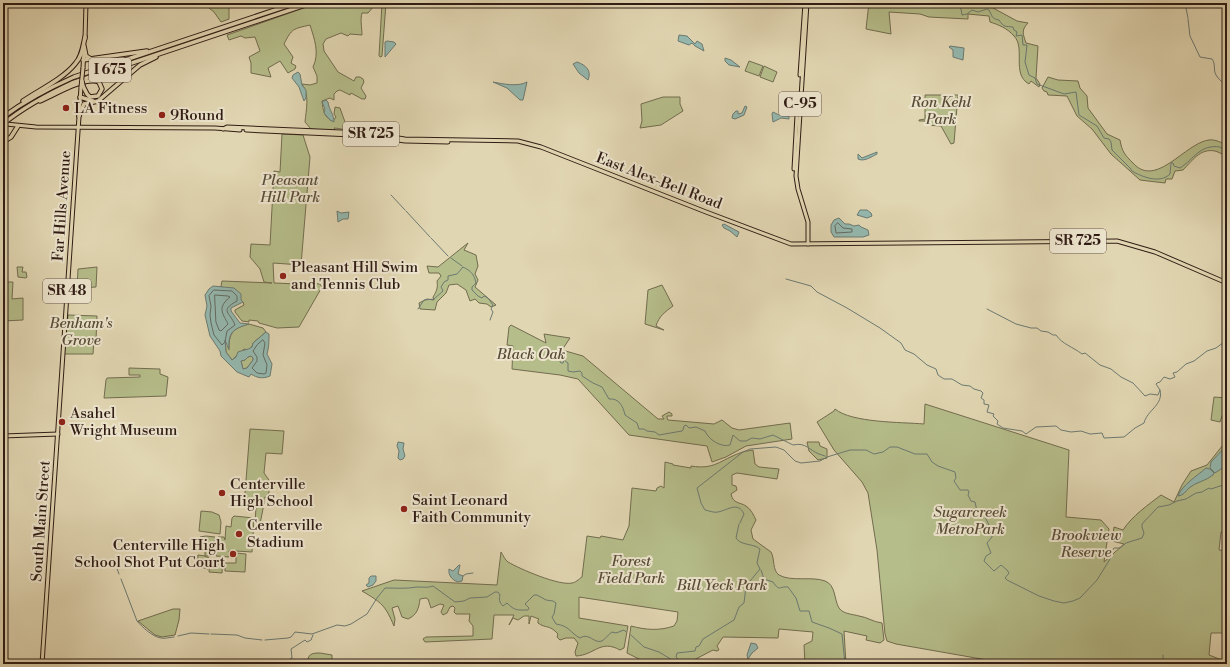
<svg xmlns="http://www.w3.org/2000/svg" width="1230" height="667" viewBox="0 0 1230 667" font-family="'Libre Bodoni',serif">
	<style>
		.green { fill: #b5bd8a; stroke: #726c4f }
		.water { fill: #94b9b0; stroke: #6c7a72; fill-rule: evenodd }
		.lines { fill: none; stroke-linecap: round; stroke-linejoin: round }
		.shore { stroke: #626a62; stroke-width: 1 }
		.stream { stroke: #6c7a72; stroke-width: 1 }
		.major-casing { stroke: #301c14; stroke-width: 5 }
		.highway-casing { stroke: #301c14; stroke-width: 5.5 }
		.major { stroke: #e1d6b2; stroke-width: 3 }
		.highway { stroke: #e1d6b2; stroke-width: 3.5 }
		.major-bridge-casing { stroke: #301c14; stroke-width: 5; stroke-linecap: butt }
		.highway-bridge-casing { stroke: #301c14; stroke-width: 5.5; stroke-linecap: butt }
		.major-bridge { stroke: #e1d6b2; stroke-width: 3 }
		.highway-bridge { stroke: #e1d6b2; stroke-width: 3.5 }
		.poi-dot { fill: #8f2418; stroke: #ece4cd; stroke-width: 1.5 }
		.labels { text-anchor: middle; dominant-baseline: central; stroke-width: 4; stroke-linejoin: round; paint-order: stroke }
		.shield { fill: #ece4cd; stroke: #68584c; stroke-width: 1 }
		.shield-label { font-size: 14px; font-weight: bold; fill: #301c14 }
		.park-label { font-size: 15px; font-style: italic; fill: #584c37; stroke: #ece4cd }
		.poi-label { font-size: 15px; fill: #301c14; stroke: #ece4cd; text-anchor: start }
		.street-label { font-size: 15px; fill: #301c14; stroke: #ece4cd }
	</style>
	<rect width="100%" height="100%" fill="#e1d6b2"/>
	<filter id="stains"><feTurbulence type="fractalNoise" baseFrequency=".005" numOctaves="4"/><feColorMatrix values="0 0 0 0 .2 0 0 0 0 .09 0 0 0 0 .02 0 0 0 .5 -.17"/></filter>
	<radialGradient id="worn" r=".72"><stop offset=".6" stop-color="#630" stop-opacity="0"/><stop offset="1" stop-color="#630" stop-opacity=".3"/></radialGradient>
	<!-- green -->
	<g class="green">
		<polygon points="212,3 229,3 229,19 221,22 214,12 209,8"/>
		<path d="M318 3 320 6 329 3H372L374 6 368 13H362C360 20 362 28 362 35L350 34 348 36 341 33 326 39 323 44 324 51 338 72 354 81 356 77H360L363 79 364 82 361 88 366 96 365 99H362L351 93 350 95 340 90 337 91 334 94V100L330 98 322 101C323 110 324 118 333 121L336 117 334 114 335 107 340 108 345 122 354 132C347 131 341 128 334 128L336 131H334L311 129 305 122C306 110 310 95 302 84L310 85 317 83V76L313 67C320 53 314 38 310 25 293 29 292 28 284 44L293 57 291 63 296 66 295 69 288 73 280 61 268 68 271 77 251 73V63L249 57 260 51 255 37 245 38 241 36 229 40 227 35Z"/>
		<polygon points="382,3 386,3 382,56 381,57 379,56"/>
		<path d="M869 3H984L1017 21 1028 23C1021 30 1023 34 1026 43L1038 46 1036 78 1040 84 1039 87 1031 81 1029 84C1011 74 1026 48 1014 36 1007 28 999 25 990 22L989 16 968 14V19L929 17 920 14 889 12 891 34 866 29Z"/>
		<polygon points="749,61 763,66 759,76 745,71"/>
		<polygon points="764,66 777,72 773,82 760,77"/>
		<path d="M1048 77 1058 80 1078 81 1080 88 1087 96 1088 108 1107 134 1120 140C1122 152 1125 155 1133 163 1156 189 1185 143 1209 140 1215 139 1222 143 1227 145V156C1223 155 1219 152 1215 151 1200 148 1192 161 1183 170L1175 171 1172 179H1166L1165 183 1140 180 1111 154 1092 129 1077 116 1067 96 1048 95 1047 92 1044 91 1042 88Z"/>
		<polygon points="925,95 958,95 954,143 951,144 941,126 925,125 925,121 919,121 919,120 925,119"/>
		<polygon points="663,97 680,97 680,104 683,111 661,125 640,128 642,121 641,104"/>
		<polygon points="282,134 303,135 310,157 301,265 273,263 274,283 298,284 301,282 320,284 322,287 299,327 277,328 259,323 258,321 249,320 249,322 242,321 235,312 235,310 244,305 243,302 221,286 222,281 272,283 264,282 260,269 250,257 251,244 270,245 274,171 280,172"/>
		<path d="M468 243 464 250 476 255 478 266 475 274 478 280 475 287 496 305 491 307 487 304 479 303 475 299 470 301 466 290 457 284 449 285 446 293 437 302 435 310 420 309 419 303 427 299 434 300 433 297C437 291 438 287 437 281L441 276 439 273H429L427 266 438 267Z"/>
		<polygon points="17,267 23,267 22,272 26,272 27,277 26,278 18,277"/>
		<polygon points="97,267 96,287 77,288 78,269"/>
		<polygon points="3,282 13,282 12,299 23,298 23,320 3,321"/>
		<path d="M662 285 673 306C665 312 659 316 656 326L664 330 645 324 648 290Z"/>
		<polygon points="68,315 97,316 96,340 94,340 93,354 64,354"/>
		<path d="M249 324 263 328 266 332 253 343 252 347 248 350 244 349 232 360 226 352 225 338 229 348C229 332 234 328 249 324Z"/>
		<polygon points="511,325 546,343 544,334 570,338 562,350 583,356 658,419 664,419 662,416 669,412 672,414 672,416 667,416 667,418 668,420 714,424 722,420 732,428 739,430 790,423 792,439 746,446 726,457 712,462 707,446 629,435 578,379 560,375 512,369 513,346 507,345 509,327"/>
		<polygon points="251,356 253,358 253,360 247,368 243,369 241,361 245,360 248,357"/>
		<polygon points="129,368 160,369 160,374 168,377 166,396 104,398 106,380 107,378 140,377 140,375 129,375"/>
		<polygon points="1214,397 1227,398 1227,411 1224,410 1220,422 1211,420"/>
		<path d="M925 404 1069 450 1066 517 1101 520 1109 529 1104 562 1124 544 1112 541 1114 527 1123 530C1132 516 1148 505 1161 495L1174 502 1182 485 1191 471 1207 465 1223 445 1227 438V533L1221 532 1219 550 1227 551V633H1211L1209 655 1227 662V664H1010L896 644 887 641 885 634 877 550 868 493 862 482 834 450 817 422 834 411 835 409C852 423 901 422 924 424Z"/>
		<polygon points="250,429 284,431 282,454 266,453 264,473 271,483 268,496 264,498 264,504 260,524 255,523 256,507 244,506"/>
		<polygon points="807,442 819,442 820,446 827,449 827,458 818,460 809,451"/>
		<path d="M753 450 755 464 759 467 779 469 777 479 737 473 732 475V485L736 486 737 490 731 494C733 504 740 502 746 506 751 509 754 516 756 520L751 530 753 539 771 552C775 559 772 570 779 575 791 582 812 576 825 581 836 585 834 600 839 608 843 614 852 614 859 616 867 617 873 622 882 623L884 640 880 643 866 640 867 636 844 631 846 664H805L804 645 812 641 813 632 779 629 778 638 723 637 717 646 719 650 717 651 713 650 692 661 694 664H686L684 662 678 664H649L627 653 631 626C646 630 659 631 674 626L677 621 678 612 579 597V618L628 626 624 648 620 650C600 639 595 655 576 656L575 652 578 643 574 638H566L560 640 557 637 558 634C549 624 546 629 538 623V620L539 619 531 616 529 624V616H524L518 620 513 618 509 625 514 615H494L492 639 425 642 423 639 426 637 473 636V626L469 621 470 614H456L454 612 455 608 453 606 450 607 447 613 443 615 441 612 444 605 440 604 431 608 428 599 426 598 420 599C419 608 417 615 408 619L402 617 398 606 392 608 395 619 394 626C385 605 382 603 362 591L394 580 497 585 501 552C503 555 505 560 508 562 520 569 559 586 572 583 575 583 579 579 582 577L587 536 600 538 601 536 623 540 629 526 632 488 656 491 657 488 661 486 664 488 665 462 673 464V465L691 468V466C715 470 720 460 740 453 744 451 749 451 753 450Z"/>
		<polygon points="201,511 212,512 219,515 221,522 220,534 199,531"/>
		<polygon points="234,516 254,518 252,552 236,551 234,552 235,555 233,555 232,558 230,557 230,552 232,551 229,551 229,557 216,556 218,537 224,537 225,540 226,526 231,527 232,518"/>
		<path d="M206 536 215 537 213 556H205L209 558 208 569C200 568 197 563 198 555L205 556V548H199L200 537Z"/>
		<polygon points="236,553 246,554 245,572 225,571 225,563 236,563"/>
		<path d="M210 560C219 561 223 564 222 573L209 572Z"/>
		<polygon points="173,609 180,609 179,620 175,635 162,637 155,635 138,621"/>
		<path d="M320 653 332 655V664H307C308 654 311 653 320 653Z"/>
	</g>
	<!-- water -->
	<g class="water">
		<polygon points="679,35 687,36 695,44 697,41 702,44 704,51 695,46 692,43 689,45 678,41"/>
		<polygon points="387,41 394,42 396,44 385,57 385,42"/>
		<polygon points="950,46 964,48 963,60 953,57 953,50 949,47"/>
		<polygon points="725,58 731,60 740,67 729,65 725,61"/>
		<path d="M577 62C586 65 592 71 588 80L579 73 573 64Z"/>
		<polygon points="298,72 300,74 302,85 306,90 306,98 304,101 299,87 292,78 293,75"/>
		<path d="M493 82C503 84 518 87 527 82L523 100H520L507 88Z"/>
		<path d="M326 100 328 102C329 110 334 114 334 122L330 120 324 113 325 109 322 102Z"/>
		<polygon points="745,106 747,107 744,115 735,119 732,118 733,114 736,111 738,111 738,114 742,113"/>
		<polygon points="773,112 779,115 789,116 789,119 781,118 773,122 772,114"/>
		<path d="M877 152V154C871 157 864 162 858 159V154L862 158Z"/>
		<polygon points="860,210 867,210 871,213 872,216 867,218 857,215"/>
		<polygon points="337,211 341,213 349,212 348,219 343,219 338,222"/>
		<polygon points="839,218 845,224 849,224 854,226 859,225 861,227 868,230 869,235 863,237 834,237 831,232 831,225 834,220"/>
		<polygon points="724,224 739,232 737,237 730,231 724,228 722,225"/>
		<path d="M213 286 234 288 241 294V300L243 302 231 308V311L240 323 249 324C232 329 228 333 229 350L225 340 226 352 232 360 236 357 238 352C243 350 248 350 252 347L253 343 266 332 269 334C269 341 269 347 267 354L272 364 270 376C263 379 257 378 251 374L249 377 237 372 221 356 220 351 210 336 205 315 207 306 205 295 209 289ZM251 356 253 358V360L247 368 243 369 241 361 245 360 248 357Z"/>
		<polygon points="398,442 404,443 403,449 405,456 403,459 400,460 398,458 399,451 397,446"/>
		<polygon points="1227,445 1227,465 1215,473 1210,468 1211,462"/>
		<path d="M1206 468 1210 469 1214 473 1213 475C1206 481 1196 482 1189 488 1185 492 1184 495 1178 496 1182 485 1197 476 1206 468Z"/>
		<path d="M460 565 458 574 463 576 462 581 458 582C452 580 448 575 449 569L453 571 459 565Z"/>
		<polygon points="371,576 376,576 376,581 373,585 368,587 366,585 369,583 369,578"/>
		<polygon points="751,643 756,644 758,648 752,653 748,659 747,655"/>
	</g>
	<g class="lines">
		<!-- shore -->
		<g class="shore">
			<polygon points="838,223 843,228 852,229 852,232 836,233 835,226"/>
			<path d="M214 290 232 291 237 296V301C219 311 230 312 235 325L227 331 225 342 222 345 214 335 211 323 210 315 211 306 209 296Z"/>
			<path d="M215 295 228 296 230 297C228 299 226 300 225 302 218 310 225 317 228 324L221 331 219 330 216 322Z"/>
			<polygon points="263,340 265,343 263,355 267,365 266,373 264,374 257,373 252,368 257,361 257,357 253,351 257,345"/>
		</g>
		<!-- stream -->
		<g class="stream">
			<polyline points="918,3 935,5 937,3"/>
			<path d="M956 3 961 9 962 15 967 14 972 10 978 12 987 9 989 10C992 16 992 19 999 20 1004 28 1006 26 1013 27L1014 30 1017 32 1016 36 1022 35 1023 45H1027L1025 62 1029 75 1035 78 1037 84 1064 94 1076 92 1079 115 1097 126 1104 138 1109 139 1111 142 1112 150 1130 168 1132 171C1142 177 1160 184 1170 174L1171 163H1173L1174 166 1180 168C1194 159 1200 144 1220 147L1227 153"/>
			<polyline points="1185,3 1188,18"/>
			<path d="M1188 19 1190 36 1200 57 1212 59C1216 64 1213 70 1216 75 1218 79 1224 83 1227 87"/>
			<polyline points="391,195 405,210"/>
			<polyline points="406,211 430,237"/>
			<polyline points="431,238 448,256"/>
			<polyline points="451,258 462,266"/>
			<path d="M786 279 811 286 817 292 847 308 880 328 901 343 905 350 914 354 927 365 936 369 938 375 944 379H952L962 385 970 386 974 389 981 391 983 393 981 398 984 400V404L989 405 987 412 994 414 993 416 998 421 997 424 1003 428 1022 431 1026 434 1036 427 1056 426 1061 430 1071 432 1081 431 1090 434 1102 433 1104 438 1124 437 1135 428 1144 423C1147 410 1164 405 1160 390"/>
			<path d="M418 309 424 300 434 299 443 291 441 287 444 282 448 280V276L457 274 463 267C471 271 474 274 476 283L472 287V290L478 296 482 298 484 296 488 298 493 305 491 309 493 312 490 320"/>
			<path d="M987 309 1016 324 1031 328H1037L1041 331 1048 332 1053 335H1056C1062 344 1073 347 1082 354L1085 353 1100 365 1111 369 1121 377 1133 383 1145 396 1150 394 1158 395 1160 390 1156 384 1157 383 1160 382 1164 377 1170 379 1175 377 1173 373 1177 372 1186 364 1194 361 1207 351 1216 348 1227 340"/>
			<polyline points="544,348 549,348 554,354"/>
			<path d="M555 354 561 363H563L564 360 568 363V371L573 372 580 371 582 373V376L593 383 602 387 609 399C619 398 623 406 625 415L637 423 639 429H644L647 431 655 432 659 435 682 431 683 430 684 426 686 425 689 428 696 427 705 431C708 439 721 448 730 445L733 435 740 441H746L752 438 760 439 773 435 793 445C806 442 809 450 819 454 821 455 823 455 825 456"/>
			<path d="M740 523 744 514C738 501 728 510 718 512 714 513 710 511 705 510L701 503 697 488 743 452 750 449 776 447 784 450 795 461 801 463 820 461 827 457 850 450H866L874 454 883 452 890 447H897L915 454H927L932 462 938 466 955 472 956 478 954 481 960 490H968L969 492 968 495 971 501 975 502 977 511H984L986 512 985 517 992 531V537L987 543 991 553 986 556 984 561 994 571 1001 565 1007 570 1009 573 1005 578 1007 580 1039 596 1054 601 1064 603 1073 601 1080 598 1097 580 1110 559 1112 551 1114 548H1120L1126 543 1142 538 1144 533 1142 527V524L1158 507 1169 505 1177 501 1186 499 1196 493 1202 492 1209 488 1211 489 1223 485 1227 479"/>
			<polyline points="115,563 119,574"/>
			<path d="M761 570 764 579 773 582C780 592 779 586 788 587L796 598 800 611H809L812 622 829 628 842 634 845 664"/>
			<polyline points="463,576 466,574 473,573"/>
			<path d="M121 579 137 621C142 627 153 637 161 638 165 639 170 637 174 637"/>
			<polyline points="211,634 237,635 245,638 262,640"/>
			<path d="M631 635 644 647 659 652 674 661 678 659 676 657 677 653 695 651 696 647 699 646 703 639 734 620 739 607 744 603 746 586 760 569 757 563 760 549C753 543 741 546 736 538L739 524"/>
			<polyline points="178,636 191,633 209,634"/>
			<path d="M265 640 288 638 291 637 295 632 312 634 337 625 345 626 351 624 367 614 377 598 385 588C396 588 406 589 417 587 423 587 428 588 433 586L455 602 464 601 470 598 487 597 495 592H498L500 595C499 598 499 603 503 606L507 603C515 611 517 610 528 610L529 608 525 604 534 595H537L546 600 553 601 556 603 554 614 552 617 556 624C570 626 570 633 580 638 589 632 594 644 602 641 605 639 608 635 612 632L616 633 624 630 626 632"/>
			<polyline points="289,664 290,659 292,658 291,649 305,640 307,642 311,640 313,635"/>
			<polyline points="1161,664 1163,661 1163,655"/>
		</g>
		<!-- major casing -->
		<g class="major-casing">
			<g id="major">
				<polyline points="807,3 796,176 798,189 808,222 808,244"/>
				<polyline points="85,39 86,3"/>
				<polyline points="83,68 84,49"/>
				<polyline points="800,75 805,3"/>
				<polyline points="6,124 36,127 215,128 240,130"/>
				<polyline points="223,129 227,127 365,133 405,139 518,141 541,147 706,212 791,244 1117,241 1155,252 1227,283"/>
				<polyline points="246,130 374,136"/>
				<polyline points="391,139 405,141 448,142"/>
				<polyline points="794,169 797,115"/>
				<polyline points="3,436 58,434"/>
				<polyline points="42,664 81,87"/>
			</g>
		</g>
		<!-- highway casing -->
		<g class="highway-casing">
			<g id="highway">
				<polyline points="84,46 86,56 91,59"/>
				<polyline points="83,60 147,51"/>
				<polyline points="80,97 93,101"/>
				<path d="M23 101C39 90 63 79 75 64 82 57 83 46 85 37"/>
				<path d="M40 101C54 95 85 76 99 82L102 89 98 96 90 97 87 94 83 86"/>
				<polyline points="79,116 84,104 98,101 140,65 156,57"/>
				<path d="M3 117C25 101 49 88 74 77L296 3"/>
				<path d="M3 124C24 107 48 94 72 83L311 3"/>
				<polyline points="3,142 11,137 18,126"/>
			</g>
		</g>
		<!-- major -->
		<use href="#major" class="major"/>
		<!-- highway -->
		<use href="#highway" class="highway"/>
		<!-- major-bridge casing -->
		<g class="major-bridge-casing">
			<g id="major-bridge">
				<polyline points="81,87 83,68"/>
				<polyline points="3,123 6,124"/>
			</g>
		</g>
		<!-- highway-bridge casing -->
		<g class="highway-bridge-casing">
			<polyline id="highway-bridge" points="82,81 83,86"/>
		</g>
		<!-- major-bridge -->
		<use href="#major-bridge" class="major-bridge"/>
		<!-- highway-bridge -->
		<use href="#highway-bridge" class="highway-bridge"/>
	</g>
	<!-- markers -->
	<g class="poi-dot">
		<circle cx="66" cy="108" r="4"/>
		<circle cx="162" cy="115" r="4"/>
		<circle cx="283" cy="276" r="4"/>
		<circle cx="62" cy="422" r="4"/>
		<circle cx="222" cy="493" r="4"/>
		<circle cx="404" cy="509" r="4"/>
		<circle cx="239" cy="534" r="4"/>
		<circle cx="233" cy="554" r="4"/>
	</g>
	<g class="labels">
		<!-- shield labels -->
		<g class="shield">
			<rect x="89" y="58" width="42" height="24" rx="3"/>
			<rect x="779" y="92" width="42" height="24" rx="3"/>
			<rect x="343" y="122" width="56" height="24" rx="3"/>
			<rect x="1050" y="229" width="56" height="24" rx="3"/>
			<rect x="43" y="279" width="48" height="24" rx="3"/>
		</g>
		<g class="shield-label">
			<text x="110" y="70">I 675</text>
			<text x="800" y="104">C-95</text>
			<text x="371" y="134">SR 725</text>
			<text x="1078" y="241">SR 725</text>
			<text x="67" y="291">SR 48</text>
		</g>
		<!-- park labels -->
		<g class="park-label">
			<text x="941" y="102">Ron Kehl<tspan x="941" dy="17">Park</tspan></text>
			<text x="290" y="180">Pleasant<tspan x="290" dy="17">Hill Park</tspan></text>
			<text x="81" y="323">Benham's<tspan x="81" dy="17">Grove</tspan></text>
			<text x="531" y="354">Black Oak</text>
			<text x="970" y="512">Sugarcreek<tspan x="970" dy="17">MetroPark</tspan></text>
			<text x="1086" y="535">Brookview<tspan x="1086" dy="17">Reserve</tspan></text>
			<text x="631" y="561">Forest<tspan x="631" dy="17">Field Park</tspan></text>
			<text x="722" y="585">Bill Yeck Park</text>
		</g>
		<!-- poi labels -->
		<g class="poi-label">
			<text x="74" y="108">LA Fitness</text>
			<text x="170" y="115">9Round</text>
			<text x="291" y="267">Pleasant Hill Swim<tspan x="291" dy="17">and Tennis Club</tspan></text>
			<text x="70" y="413">Asahel<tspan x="70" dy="17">Wright Museum</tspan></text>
			<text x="230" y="484">Centerville<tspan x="230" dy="17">High School</tspan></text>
			<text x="412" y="500">Saint Leonard<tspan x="412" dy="17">Faith Community</tspan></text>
			<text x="247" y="525">Centerville<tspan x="247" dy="17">Stadium</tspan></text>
			<text x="225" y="545" text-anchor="end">Centerville High<tspan x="225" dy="17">School Shot Put Court</tspan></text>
		</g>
		<!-- street labels -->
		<g class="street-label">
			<text transform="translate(659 181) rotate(21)">East Alex-Bell Road</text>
			<text transform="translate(62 206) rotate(-86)">Far Hills Avenue</text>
			<text transform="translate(41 521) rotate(-86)">South Main Street</text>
		</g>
	</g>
	<!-- margin -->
	<rect width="1230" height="667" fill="none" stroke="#e1d6b2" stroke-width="16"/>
	<rect x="4" y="4" width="1222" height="659" fill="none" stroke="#301c14" stroke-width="2"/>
	<rect x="8" y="8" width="1214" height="651" fill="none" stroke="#301c14"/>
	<rect width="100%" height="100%" filter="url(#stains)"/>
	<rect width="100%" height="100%" fill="url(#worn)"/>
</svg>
